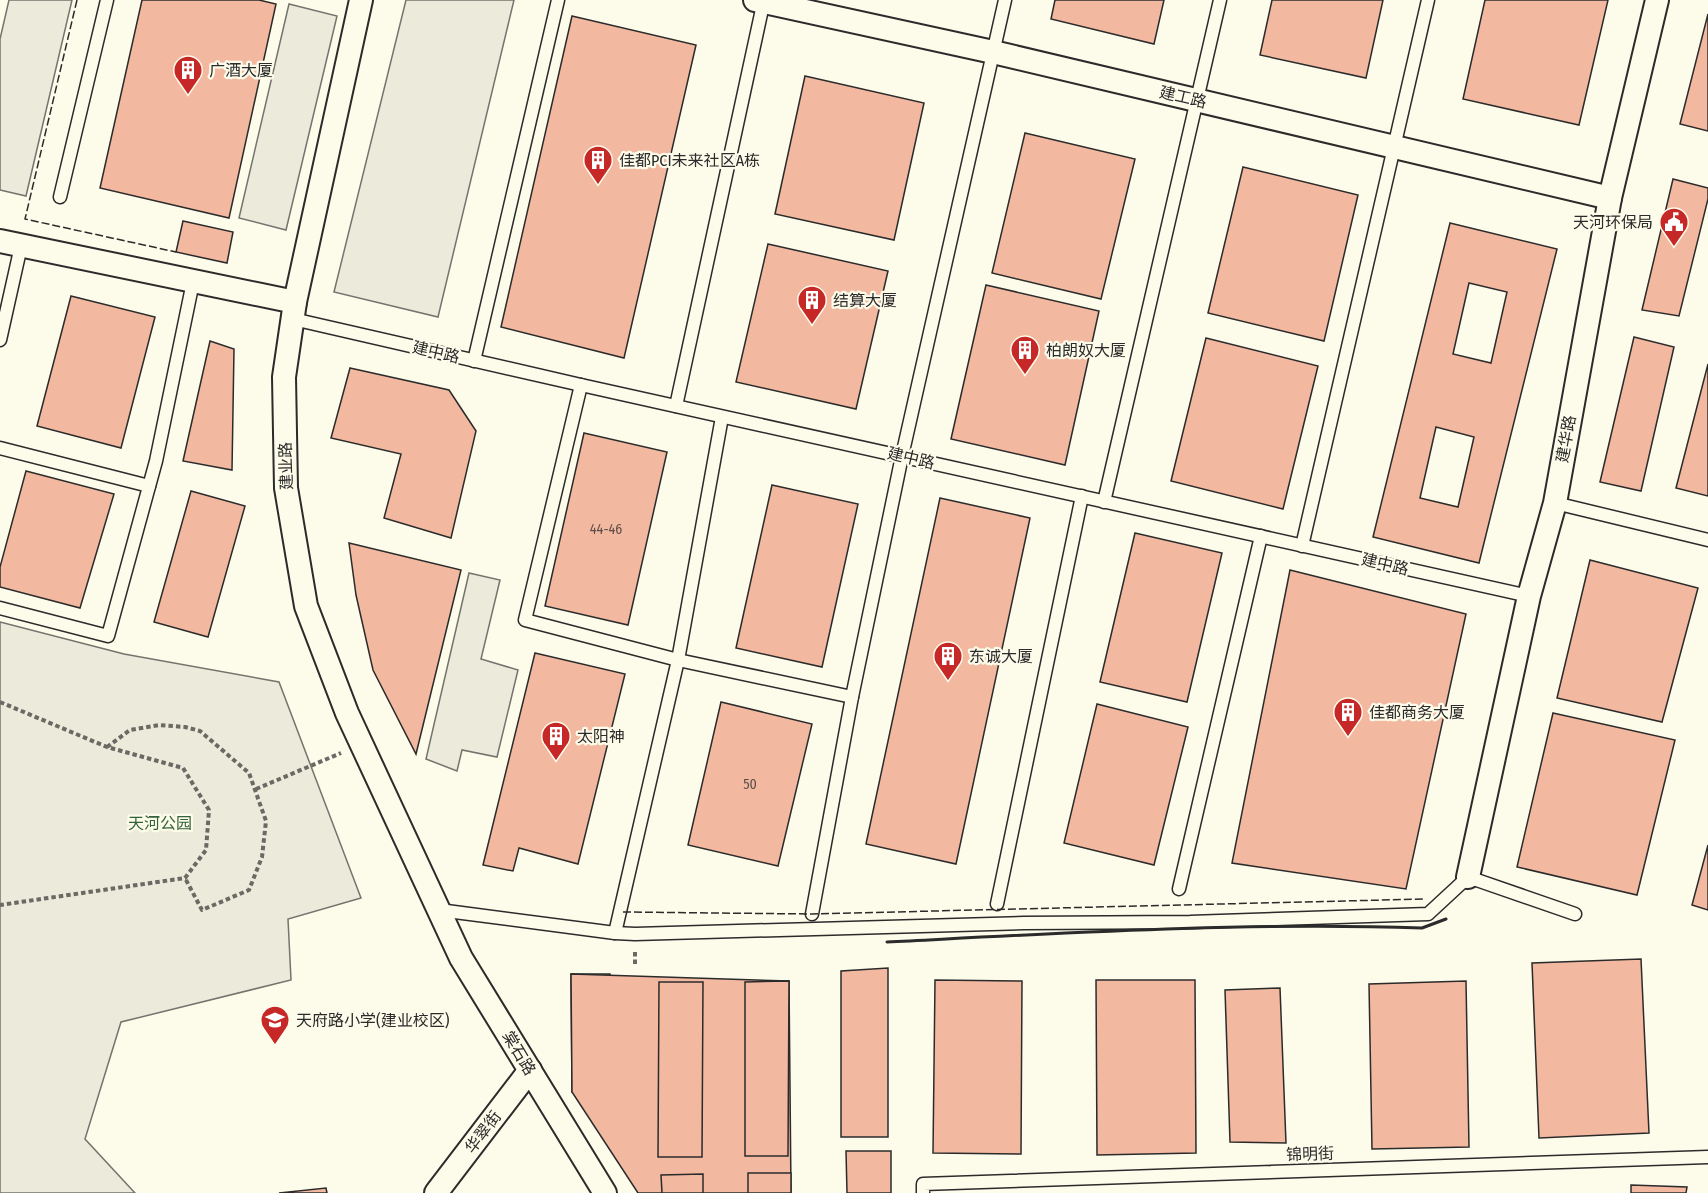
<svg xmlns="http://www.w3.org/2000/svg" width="1708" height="1193" viewBox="0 0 1708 1193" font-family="'Fira Sans Condensed','Noto Sans SC',sans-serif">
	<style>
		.green { fill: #ecebdb; stroke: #74746e; stroke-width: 1.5 }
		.parking { fill: #eceadb; stroke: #74746e; stroke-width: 1.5 }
		.building { fill: #f2b8a0; stroke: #2b2b2b; stroke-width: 1.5; fill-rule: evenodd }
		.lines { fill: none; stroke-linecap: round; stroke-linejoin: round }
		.lane-casing { stroke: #2b2b2b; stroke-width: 15 }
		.street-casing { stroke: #2b2b2b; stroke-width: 26 }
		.path { stroke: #6a6964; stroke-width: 4; stroke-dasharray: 4.5 3; stroke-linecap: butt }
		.lane { stroke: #fdfbea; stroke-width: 12 }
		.street { stroke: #fdfbea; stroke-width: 22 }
		.fence { stroke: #2b2b2b; stroke-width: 1.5; stroke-dasharray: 8 3; stroke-linecap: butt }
		.wall { stroke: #2b2b2b; stroke-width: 3 }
		.labels { text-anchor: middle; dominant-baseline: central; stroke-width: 4.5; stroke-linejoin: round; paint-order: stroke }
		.number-label { font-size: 14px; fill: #5d4e48 }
		.poi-label { font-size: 16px; fill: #2b2b2b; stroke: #fdfbea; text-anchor: start }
		.street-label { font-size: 16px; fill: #2b2b2b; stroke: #fdfbea }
		.park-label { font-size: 16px; fill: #34623c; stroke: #fdfbea }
	</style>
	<rect width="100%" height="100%" fill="#fdfbea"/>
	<!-- green -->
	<polygon class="green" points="0,622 124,654 279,682 361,898 288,919 291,980 121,1022 85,1139 135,1193 0,1193"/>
	<!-- parking -->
	<g class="parking">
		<polygon points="9,0 72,0 26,196 0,190 0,39"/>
		<polygon points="406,0 514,0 438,317 334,292"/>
		<polygon points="289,4 337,16 286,230 239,218"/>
		<polygon points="469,573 500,580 481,659 518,670 497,757 462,750 457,771 426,759"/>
	</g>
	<!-- building -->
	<g class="building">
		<polygon points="142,0 259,0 276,4 229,218 100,188"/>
		<polygon points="1055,0 1164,0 1154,44 1051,19"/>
		<polygon points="1272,0 1383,0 1366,78 1260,55"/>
		<polygon points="1485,0 1608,0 1579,125 1463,99"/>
		<polygon points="1708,14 1708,131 1680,124"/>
		<polygon points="572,16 696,45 624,358 501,327"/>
		<polygon points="805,76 924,103 894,240 775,214"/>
		<polygon points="1025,133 1135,159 1101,299 992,273"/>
		<polygon points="1243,167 1358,195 1324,341 1208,313"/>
		<polygon points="1673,179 1708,188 1708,199 1679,316 1642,310"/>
		<polygon points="183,221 233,232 227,263 176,252"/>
		<path d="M1450 223 1557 249 1479 563 1373 537ZM1469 283 1507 292 1491 363 1453 354ZM1436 427 1474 437 1458 507 1420 498Z"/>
		<polygon points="768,244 888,271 856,409 736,382"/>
		<polygon points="986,285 1099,311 1065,465 951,439"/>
		<polygon points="71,296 155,317 121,448 37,426"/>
		<polygon points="1634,337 1674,347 1641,491 1600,482"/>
		<polygon points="1206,338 1318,366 1283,509 1171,481"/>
		<polygon points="210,341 234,349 232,470 183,461"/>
		<polygon points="1708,364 1708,496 1676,488"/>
		<polygon points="350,368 449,390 476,431 451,538 384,518 401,454 331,438"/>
		<polygon points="584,433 667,452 628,625 545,606"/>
		<polygon points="26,471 114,494 80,608 0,587 0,567"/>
		<polygon points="772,485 858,504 822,667 736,648"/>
		<polygon points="191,491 245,506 208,637 154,622"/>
		<polygon points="940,498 1030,518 956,864 866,844"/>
		<polygon points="1135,533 1222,553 1187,702 1100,682"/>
		<polygon points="349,543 461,570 416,754 373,670 356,595"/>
		<polygon points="1590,560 1698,588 1662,722 1557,698"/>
		<polygon points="1290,570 1466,614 1406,889 1232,863"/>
		<polygon points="535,653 625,674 578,864 519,848 513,871 483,865"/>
		<polygon points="721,702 812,724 778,866 688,845"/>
		<polygon points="1097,704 1188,727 1154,865 1064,843"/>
		<polygon points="1553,713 1675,740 1637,895 1517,867"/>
		<polygon points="1708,845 1708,910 1692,905"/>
		<polygon points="1641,959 1649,1133 1539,1138 1532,963"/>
		<polygon points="888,968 888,1137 841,1137 841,971"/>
		<polygon points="571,974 610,974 611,1092 572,1092"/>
		<polygon points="571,974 789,981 791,1193 638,1193 572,1092"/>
		<polygon points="935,980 1022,981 1021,1154 933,1153"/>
		<polygon points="1096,980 1195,980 1196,1153 1097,1155"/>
		<polygon points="789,981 788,1156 745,1156 745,982"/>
		<polygon points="1466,981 1469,1147 1372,1149 1369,984"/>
		<polygon points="659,982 703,982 702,1157 658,1157"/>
		<polygon points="1280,988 1286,1143 1230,1142 1225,990"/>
		<polygon points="846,1151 891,1151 891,1193 847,1193"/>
		<rect x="748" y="1173" width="43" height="20"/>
		<polygon points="703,1174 703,1193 662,1193 661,1175"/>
		<polygon points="1631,1185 1687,1187 1686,1193 1631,1193"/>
		<polygon points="326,1188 327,1193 279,1193"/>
	</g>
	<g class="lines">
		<!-- lane casing -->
		<g class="lane-casing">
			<g id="lane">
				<polyline points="60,197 107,0"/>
				<polyline points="293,319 581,385 1529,596"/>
				<polyline points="0,340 21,246"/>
				<polyline points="474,361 558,0"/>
				<polyline points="581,385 525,620 678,660 852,697"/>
				<polyline points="676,406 764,0"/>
				<polyline points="0,448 149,486"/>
				<polyline points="1104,502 1220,0"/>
				<polyline points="1555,503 1708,540"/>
				<polyline points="1302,546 1428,0"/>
				<polyline points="0,608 108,636 156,461 193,282"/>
				<polyline points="1179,889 1261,536"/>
				<polyline points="997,904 1082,496"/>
				<polyline points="439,910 615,933 635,934 1024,923 1190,922 1428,914 1468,877 1575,914"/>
				<polyline points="812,914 852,697 902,456 1005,0"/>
				<polyline points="615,933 678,660 722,417"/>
				<polyline points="923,1193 923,1184 1708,1157"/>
			</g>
		</g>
		<!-- street casing -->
		<g class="street-casing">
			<g id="street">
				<polyline points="361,0 295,302 284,377 286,488 306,606 347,713 461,958 605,1193"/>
				<polyline points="755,0 993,52 1610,198"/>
				<polyline points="0,241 295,302"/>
				<polyline points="1468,877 1529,596 1555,503 1610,198 1657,0"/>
				<polyline points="436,1193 530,1070"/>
			</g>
		</g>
		<!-- path -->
		<g class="path">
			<polyline points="0,702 107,747 183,768 209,810 206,850 185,878 0,905"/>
			<polyline points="107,747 130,730 159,725 185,727 200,731 249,773 266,821 262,857 249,890 202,910 185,878"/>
			<polyline points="256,789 341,753"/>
			<polyline points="635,952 635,964"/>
		</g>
		<!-- lane -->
		<use href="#lane" class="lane"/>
		<!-- street -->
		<use href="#street" class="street"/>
		<!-- fence -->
		<g class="fence">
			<polyline points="77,0 25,219 176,252"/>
			<polyline points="623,912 812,914 1425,899"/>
		</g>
		<!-- wall -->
		<path class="wall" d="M887 942C1065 933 1244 922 1422 928L1446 919"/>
	</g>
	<!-- icons -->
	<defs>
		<g id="building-pin" transform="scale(1.5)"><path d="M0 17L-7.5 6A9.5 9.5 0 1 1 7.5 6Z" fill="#c62828" stroke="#fdfbea"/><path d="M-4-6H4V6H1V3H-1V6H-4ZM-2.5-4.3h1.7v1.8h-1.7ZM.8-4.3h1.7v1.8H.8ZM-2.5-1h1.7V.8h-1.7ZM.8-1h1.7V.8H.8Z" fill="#fff"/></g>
		<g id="civic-pin" transform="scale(1.5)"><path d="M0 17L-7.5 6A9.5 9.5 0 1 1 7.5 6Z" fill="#c62828" stroke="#fdfbea"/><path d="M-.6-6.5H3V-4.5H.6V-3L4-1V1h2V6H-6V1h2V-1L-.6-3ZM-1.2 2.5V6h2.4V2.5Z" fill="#fff"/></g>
		<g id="school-pin" transform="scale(1.5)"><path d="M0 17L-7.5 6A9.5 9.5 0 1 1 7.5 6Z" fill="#c62828" stroke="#fdfbea"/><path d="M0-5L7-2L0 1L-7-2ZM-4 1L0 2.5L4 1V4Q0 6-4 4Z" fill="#fff"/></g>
	</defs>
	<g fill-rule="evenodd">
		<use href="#building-pin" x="188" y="70"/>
		<use href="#building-pin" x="598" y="160"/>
		<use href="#civic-pin" x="1674" y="222"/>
		<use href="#building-pin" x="812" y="300"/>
		<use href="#building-pin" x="1025" y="350"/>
		<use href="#building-pin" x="948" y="656"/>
		<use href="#building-pin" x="1348" y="712"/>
		<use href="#building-pin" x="556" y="736"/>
		<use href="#school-pin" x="275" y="1020"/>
	</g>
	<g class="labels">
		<!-- number labels -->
		<g class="number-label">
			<text x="606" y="529">44-46</text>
			<text x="750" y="784">50</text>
		</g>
		<!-- poi labels -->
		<g class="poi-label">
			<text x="209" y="70">广酒大厦</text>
			<text x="619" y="160">佳都PCI未来社区A栋</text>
			<text x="1653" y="222" text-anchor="end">天河环保局</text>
			<text x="833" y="300">结算大厦</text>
			<text x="1046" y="350">柏朗奴大厦</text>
			<text x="969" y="656">东诚大厦</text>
			<text x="1369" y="712">佳都商务大厦</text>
			<text x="577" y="736">太阳神</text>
			<text x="296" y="1020">天府路小学(建业校区)</text>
		</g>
		<!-- street labels -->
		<g class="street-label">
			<text transform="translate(1183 97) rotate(13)">建工路</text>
			<text transform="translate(436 352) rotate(13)">建中路</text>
			<text transform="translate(1566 439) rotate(-80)">建华路</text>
			<text transform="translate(911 458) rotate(13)">建中路</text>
			<text transform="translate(286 466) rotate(-92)">建业路</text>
			<text transform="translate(1385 564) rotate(13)">建中路</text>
			<text transform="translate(519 1053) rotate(59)">棠石路</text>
			<text transform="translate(483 1132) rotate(-53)">华翠街</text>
			<text transform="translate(1310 1154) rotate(-2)">锦明街</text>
		</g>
		<!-- park labels -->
		<g class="park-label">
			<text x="160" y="823">天河公园</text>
		</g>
	</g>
</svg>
